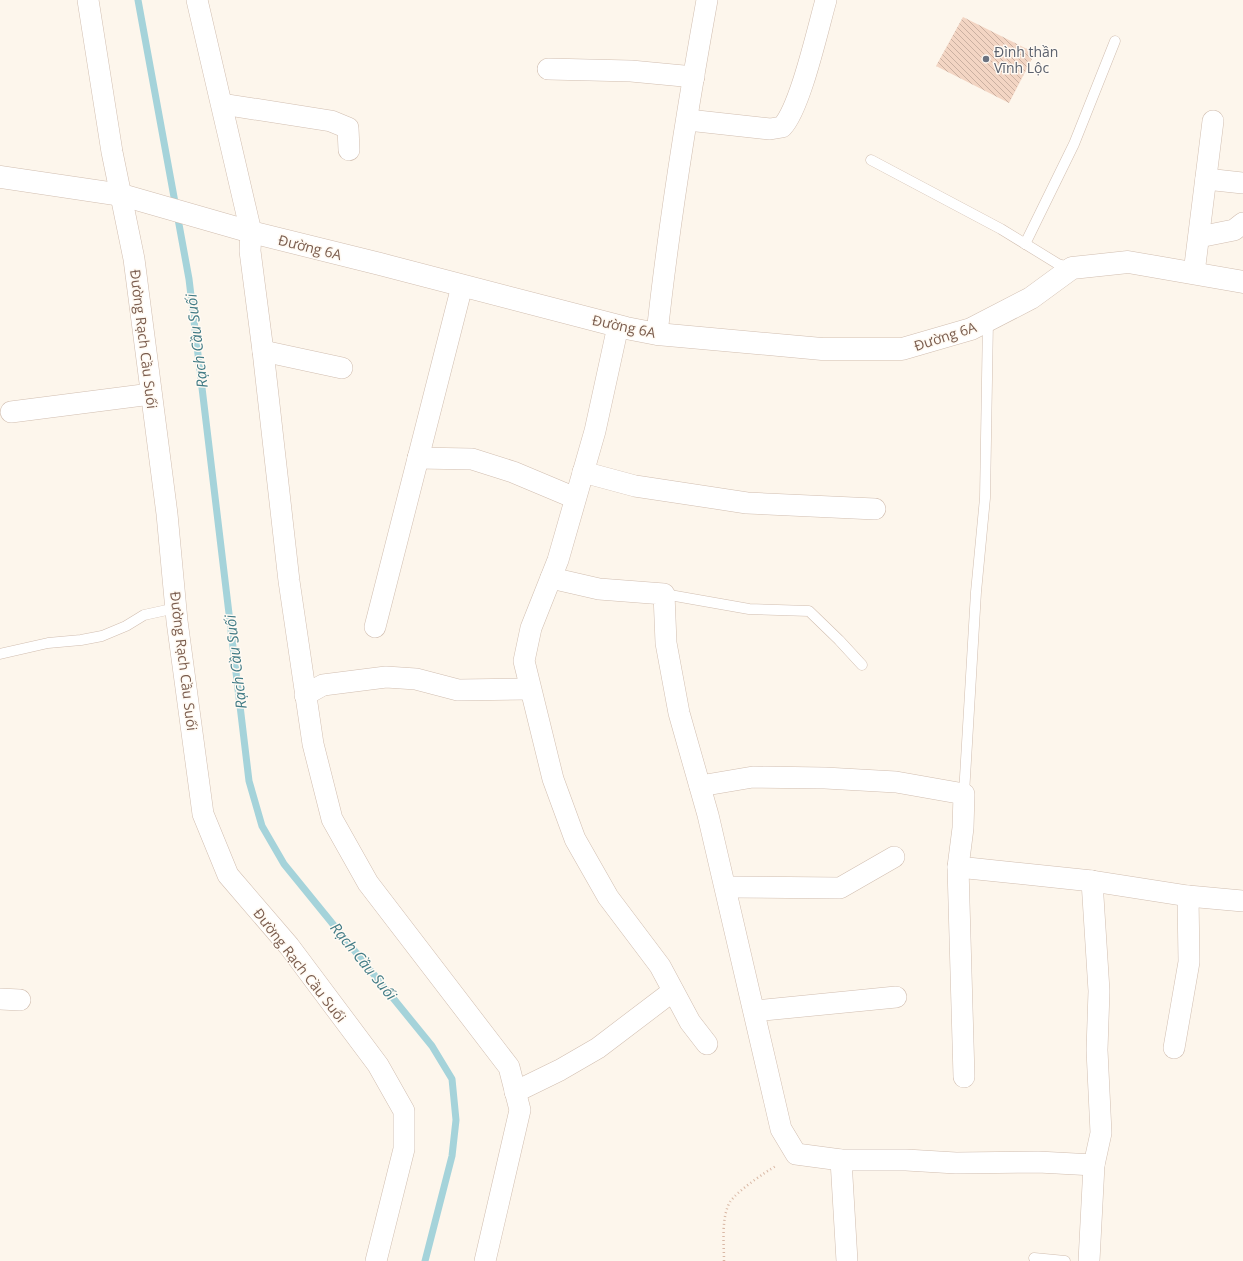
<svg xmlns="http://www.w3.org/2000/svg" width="1243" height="1261" viewBox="0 0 1243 1261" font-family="'Open Sans',sans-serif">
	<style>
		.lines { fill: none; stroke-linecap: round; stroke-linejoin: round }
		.stream { stroke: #a5d3da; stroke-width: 7 }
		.building { fill: url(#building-back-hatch) }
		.service-casing { stroke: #d1beb0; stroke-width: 11 }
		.minor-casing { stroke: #d1beb0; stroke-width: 22 }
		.tertiary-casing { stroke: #d1beb0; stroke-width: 23 }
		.path { stroke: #d9b8a5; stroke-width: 2.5; stroke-dasharray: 1 3; stroke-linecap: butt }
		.service { stroke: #fff; stroke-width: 10 }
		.minor { stroke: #fff; stroke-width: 21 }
		.tertiary { stroke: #fff; stroke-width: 22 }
		.worship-dot { fill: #6b7280; stroke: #fffaf3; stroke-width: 1.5 }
		.labels { text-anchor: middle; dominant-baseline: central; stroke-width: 3; stroke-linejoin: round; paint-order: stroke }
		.worship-label { font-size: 14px; fill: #5b616d; stroke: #fffaf3; text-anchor: start }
		.street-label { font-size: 14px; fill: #7a5c4d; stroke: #fffaf3 }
		.water-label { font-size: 15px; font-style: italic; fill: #437c86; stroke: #fffaf3 }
	</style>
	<defs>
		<pattern id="building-back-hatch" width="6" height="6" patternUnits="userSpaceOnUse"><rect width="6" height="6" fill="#f3d5c3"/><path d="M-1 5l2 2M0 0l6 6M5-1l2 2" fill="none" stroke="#cab0a1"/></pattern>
	</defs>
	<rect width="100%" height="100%" fill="#fdf6ec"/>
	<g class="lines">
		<!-- stream -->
		<polyline class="stream" points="138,0 189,279 249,781 262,826 284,864 432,1046 452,1079 456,1120 452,1156 425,1261"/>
	</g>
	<!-- building -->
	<polygon class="building" points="963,17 1035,53 1009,103 936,66"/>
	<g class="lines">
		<!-- service casing -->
		<g class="service-casing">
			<g id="service">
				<polyline points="871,160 1001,229 1058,264 1072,268"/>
				<polyline points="1025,244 1074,144 1115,41"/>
				<polyline points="664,594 749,609 809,611 839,640 862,665"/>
				<polyline points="0,654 48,643 81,640 102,636 126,626 144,615 176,608"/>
				<polyline points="964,794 976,592 985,498 988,320"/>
				<polyline points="1034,1258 1065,1261"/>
			</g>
		</g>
		<!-- minor casing -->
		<g class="minor-casing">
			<g id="minor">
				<polyline points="88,0 112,152 134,259 167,514 177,621 203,814 228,875 289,946 378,1065 404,1111 404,1149 376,1261"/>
				<polyline points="197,0 251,232 250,251 263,351 289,581 313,744 332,819 368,883 509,1067 520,1110 485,1261"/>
				<polyline points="548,69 631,71 694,77"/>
				<polyline points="222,104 331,121 348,128 349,150"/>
				<path d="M688 120 770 129 782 127C800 109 818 28 826 0"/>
				<polyline points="1206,179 1243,183"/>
				<polyline points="1199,237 1234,230 1243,223"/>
				<polyline points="1194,273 1213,121"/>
				<polyline points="618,326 595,431 558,560 531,628 524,661 553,779 575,839 608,897 660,966 690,1022 707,1044"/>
				<path d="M657 334C669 222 687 111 707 0"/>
				<polyline points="263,351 342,368"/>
				<polyline points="11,412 151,394"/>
				<polyline points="418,458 472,459 513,472 575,498"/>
				<polyline points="583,472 635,486 747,503 875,509"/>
				<polyline points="551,578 599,589 664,594 666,643 679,713 708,815 781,1129 796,1154 841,1160 906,1160 956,1163 1038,1162 1094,1165"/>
				<polyline points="375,627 462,286"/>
				<polyline points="305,695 323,685 386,677 416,679 458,690 530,689"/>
				<polyline points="700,786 753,777 825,778 896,782 964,794 963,828 958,867 1092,881 1188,896 1243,901"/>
				<polyline points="958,867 964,1077"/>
				<polyline points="726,887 840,888 894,857"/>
				<polyline points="0,999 20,1000"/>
				<polyline points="754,1011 896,997"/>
				<polyline points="1174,1048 1189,962 1188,896"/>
				<polyline points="515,1092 560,1070 598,1048 673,991"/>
				<polyline points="841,1160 847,1261"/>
				<polyline points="1089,1261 1094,1165 1101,1133 1097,1050 1099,991 1092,881"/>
			</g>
		</g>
		<!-- tertiary casing -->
		<g class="tertiary-casing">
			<polyline id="tertiary" points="0,177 122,195 251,232 380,264 626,328 657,334 822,349 902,349 971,329 1031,298 1072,268 1128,262 1243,282"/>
		</g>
		<!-- path -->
		<path class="path" d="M724 1261C724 1244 721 1217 730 1202 736 1192 765 1172 776 1166"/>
		<!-- service -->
		<use href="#service" class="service"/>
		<!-- minor -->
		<use href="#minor" class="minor"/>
		<!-- tertiary -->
		<use href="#tertiary" class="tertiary"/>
	</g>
	<!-- markers -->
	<circle class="worship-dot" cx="986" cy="59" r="4"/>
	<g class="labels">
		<!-- worship labels -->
		<g class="worship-label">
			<text x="994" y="51">Đình thần<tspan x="994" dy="16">Vĩnh Lộc</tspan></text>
		</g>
		<!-- street labels -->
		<g class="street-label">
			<text transform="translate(310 247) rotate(14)">Đường 6A</text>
			<text transform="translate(624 326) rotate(12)">Đường 6A</text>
			<text transform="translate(945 336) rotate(-18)">Đường 6A</text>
			<text transform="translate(144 339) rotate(83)">Đường Rạch Cầu Suối</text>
			<text transform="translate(184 661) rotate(83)">Đường Rạch Cầu Suối</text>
			<text transform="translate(300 965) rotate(52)">Đường Rạch Cầu Suối</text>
		</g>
		<!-- water labels -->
		<g class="water-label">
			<text transform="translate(196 341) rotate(-97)">Rạch Cầu Suối</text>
			<text transform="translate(235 662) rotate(-97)">Rạch Cầu Suối</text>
			<text transform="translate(364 961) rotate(51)">Rạch Cầu Suối</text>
		</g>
	</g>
</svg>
